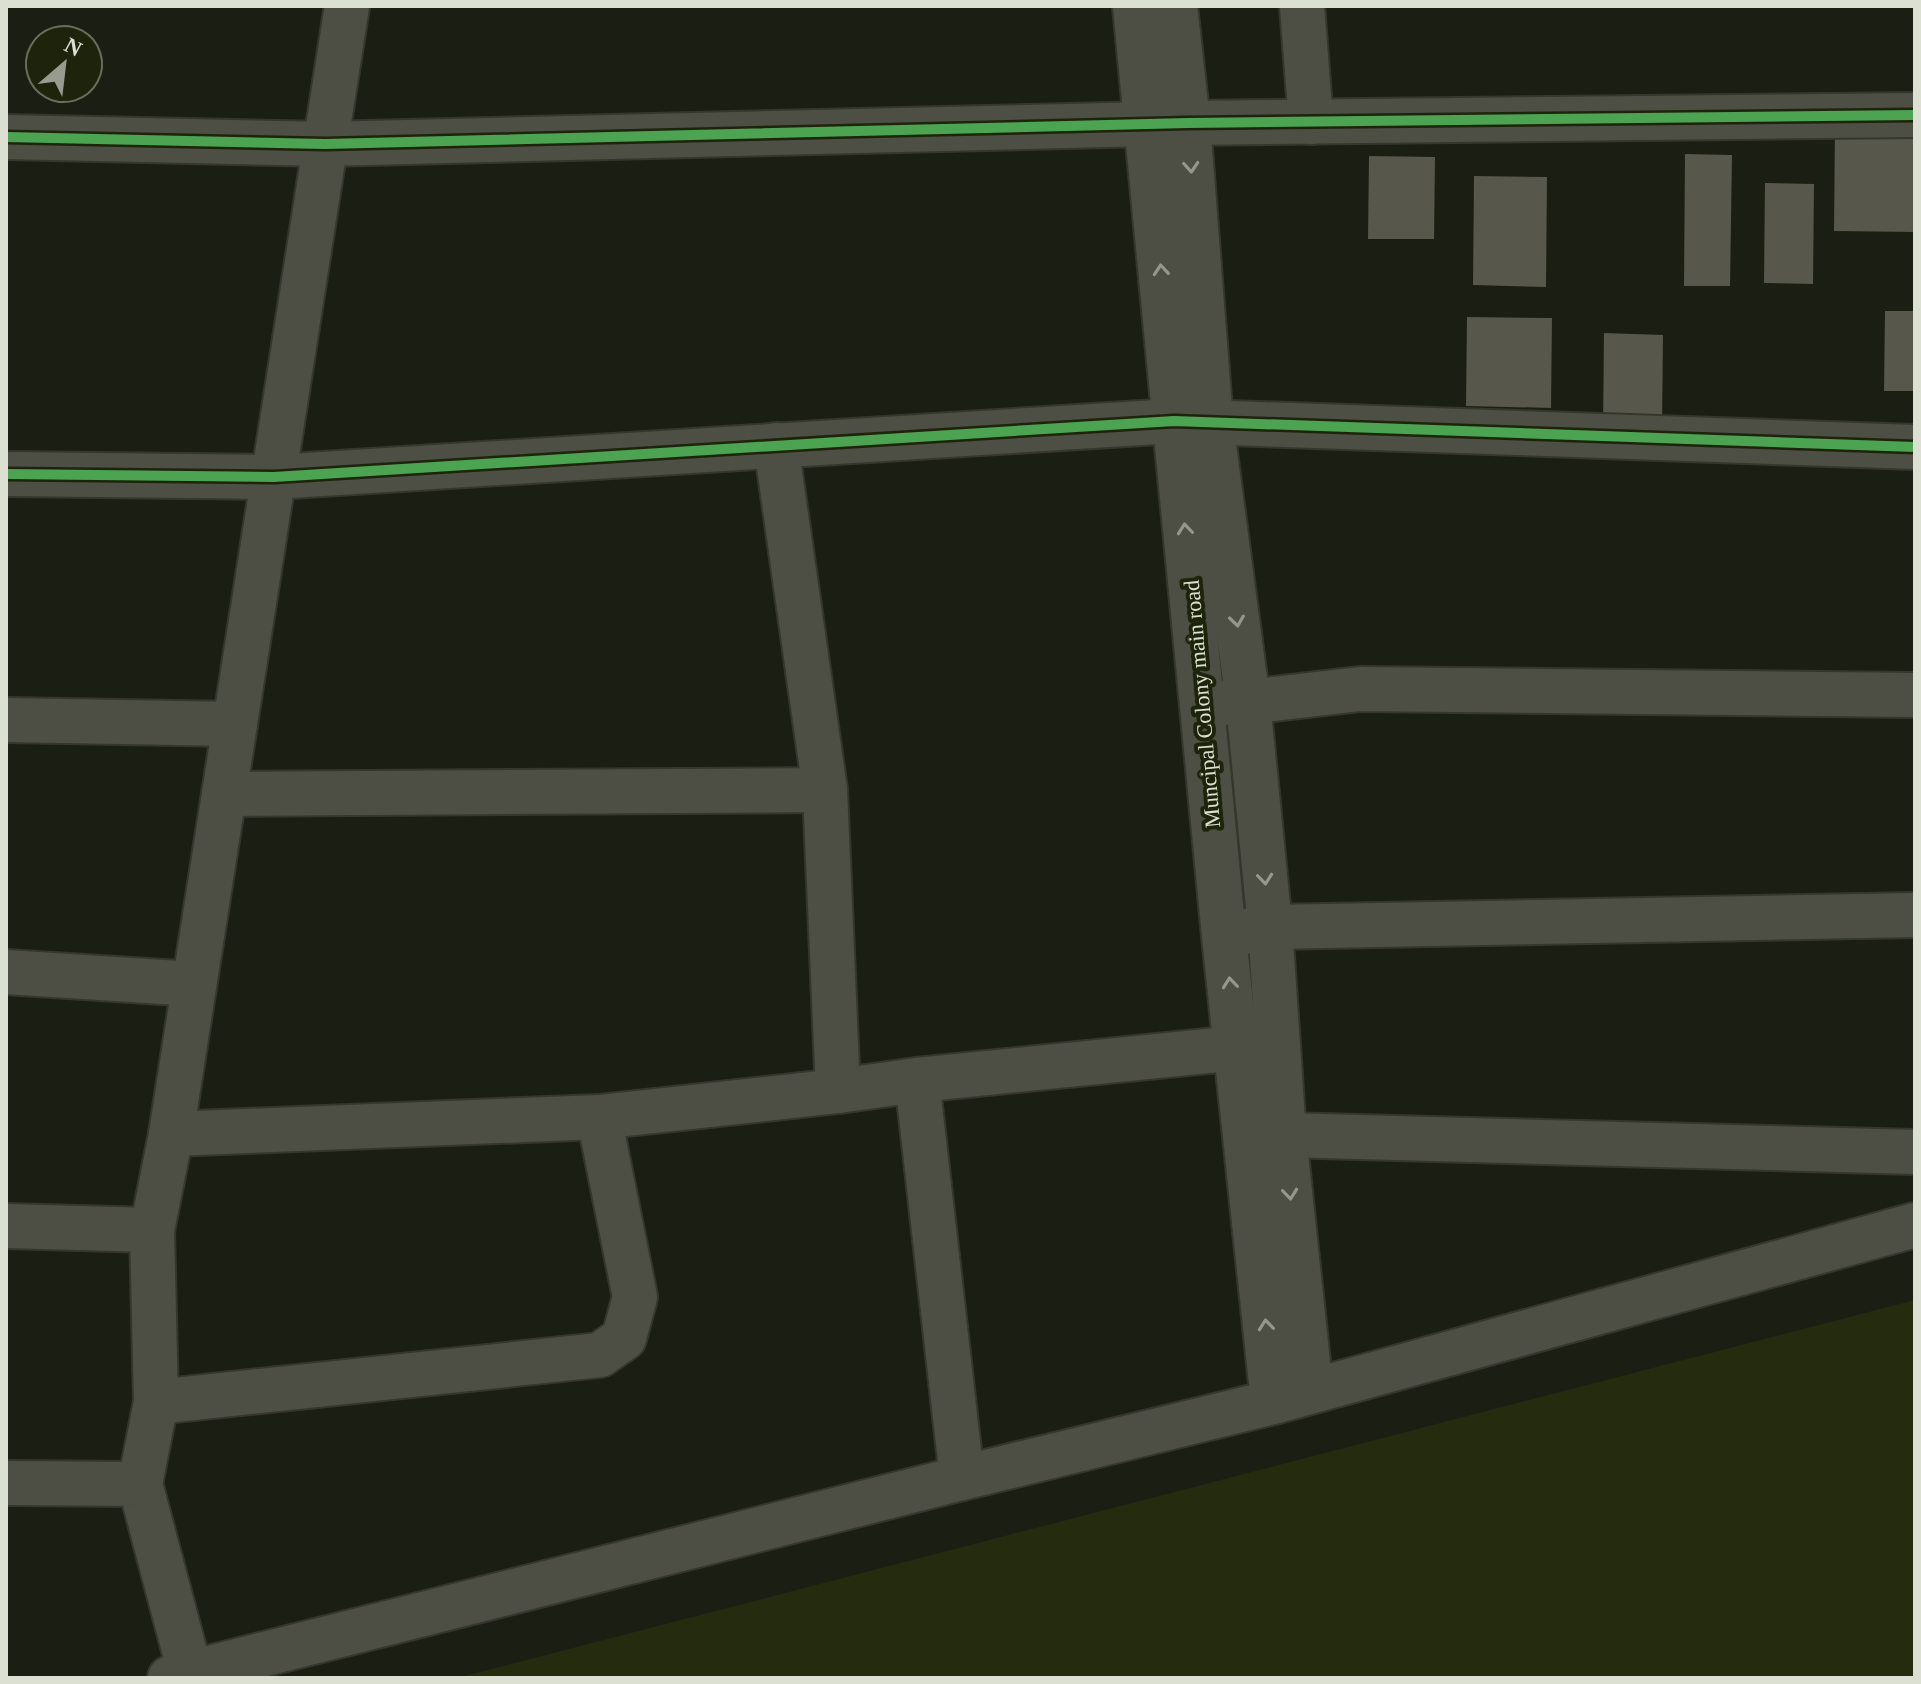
<svg xmlns="http://www.w3.org/2000/svg" width="1921" height="1684" viewBox="0 0 1921 1684" font-family="'Times New Roman',serif">
	<style>
		.built { fill: #252b0f }
		.building { fill: #58574c }
		.lines { fill: none; stroke-linecap: round; stroke-linejoin: round }
		.minor-casing { stroke: #35372e; stroke-width: 48 }
		.minor { stroke: #4d4f44; stroke-width: 44 }
		.cycleway-casing { stroke: #1e240c; stroke-width: 15 }
		.cycleway { stroke: #4ca352; stroke-width: 10 }
		.oneway { stroke: #94988b }
		.labels { text-anchor: middle; dominant-baseline: central; stroke-width: 8; stroke-linejoin: round; paint-order: stroke }
		.street-label { font-size: 22px; fill: #dce0d2; stroke: #1e240c }
	</style>
	<rect width="100%" height="100%" fill="#1b1e12"/>
	<!-- built -->
	<polygon class="built" points="1915,1300 1915,1678 457,1678"/>
	<!-- building -->
	<g class="building">
		<polygon points="1835,124 1915,126 1914,232 1834,231"/>
		<polygon points="1685,154 1732,155 1730,286 1684,286"/>
		<polygon points="1369,156 1435,157 1434,239 1368,239"/>
		<polygon points="1474,176 1547,177 1546,287 1473,285"/>
		<polygon points="1765,183 1814,184 1813,284 1764,283"/>
		<polygon points="1885,311 1915,311 1915,391 1884,391"/>
		<polygon points="1467,317 1552,318 1551,408 1466,406"/>
		<polygon points="1604,333 1663,335 1662,430 1603,429"/>
	</g>
	<g class="lines">
		<!-- minor casing -->
		<g class="minor-casing">
			<g id="minor">
				<polyline points="1135,6 1224,936 1273,1402"/>
				<polyline points="1175,6 1188,123 1211,423 1248,702 1270,927 1284,1135 1311,1391"/>
				<polyline points="1302,6 1311,122"/>
				<polyline points="6,137 325,144 1188,123 1915,115"/>
				<polyline points="6,474 274,477 1174,421 1915,447"/>
				<polyline points="1218,703 1248,702 1360,689 1915,695"/>
				<polyline points="6,720 235,724"/>
				<polyline points="825,790 838,1091"/>
				<polyline points="224,794 825,790 776,445"/>
				<polyline points="1242,932 1270,927 1915,915"/>
				<polyline points="6,972 194,984"/>
				<polyline points="917,1080 962,1478"/>
				<polyline points="171,1134 599,1117 838,1091 917,1080 1237,1048"/>
				<polyline points="1257,1139 1284,1135 1915,1152"/>
				<polyline points="6,1226 152,1230"/>
				<polyline points="156,1402 600,1355 624,1338 635,1297 599,1117"/>
				<polyline points="6,1483 140,1484 190,1672"/>
				<polyline points="140,1484 156,1402 152,1230 171,1134 347,6"/>
				<polyline points="170,1678 962,1478 1273,1402 1915,1225"/>
			</g>
		</g>
		<!-- minor -->
		<use href="#minor" class="minor"/>
		<!-- cycleway casing -->
		<g class="cycleway-casing">
			<g id="cycleway">
				<polyline points="6,137 325,144 1188,123 1915,115"/>
				<polyline points="6,474 274,477 1174,421 1915,447"/>
			</g>
		</g>
		<!-- cycleway -->
		<use href="#cycleway" class="cycleway"/>
	</g>
	<!-- one-way arrows -->
	<defs><path id="oneway-chevron" d="M-2-3.5L2.5 0L-2 3.5" fill="none" stroke-width="1.6" stroke-linecap="round" stroke-linejoin="round" transform="scale(2)"/></defs>
	<g class="oneway">
		<use href="#oneway-chevron" transform="translate(1191 167) rotate(86)"/>
		<use href="#oneway-chevron" transform="translate(1161 270) rotate(-95)"/>
		<use href="#oneway-chevron" transform="translate(1185 529) rotate(-96)"/>
		<use href="#oneway-chevron" transform="translate(1237 621) rotate(82)"/>
		<use href="#oneway-chevron" transform="translate(1265 879) rotate(84)"/>
		<use href="#oneway-chevron" transform="translate(1230 983) rotate(-96)"/>
		<use href="#oneway-chevron" transform="translate(1290 1194) rotate(84)"/>
		<use href="#oneway-chevron" transform="translate(1266 1325) rotate(-96)"/>
	</g>
	<g class="labels">
		<!-- street labels -->
		<g class="street-label">
			<text transform="translate(1202 704) rotate(-95)">Muncipal Colony main road</text>
		</g>
	</g>
	<!-- border -->
	<rect width="1921" height="1684" fill="none" stroke="#dce0d2" stroke-width="16"/>
	<!-- north arrow -->
	<g transform="translate(64 64) rotate(28)"><circle r="38" fill="#1e240c" stroke="#6a6f5b" stroke-width="2"/>
	<path d="M0-6L14 30L0 20L-14 30Z" fill="#989c8f"/>
	<text y="-12" font-size="22" font-weight="bold" text-anchor="middle" fill="#dce0d2">N</text>
	</g>
</svg>
